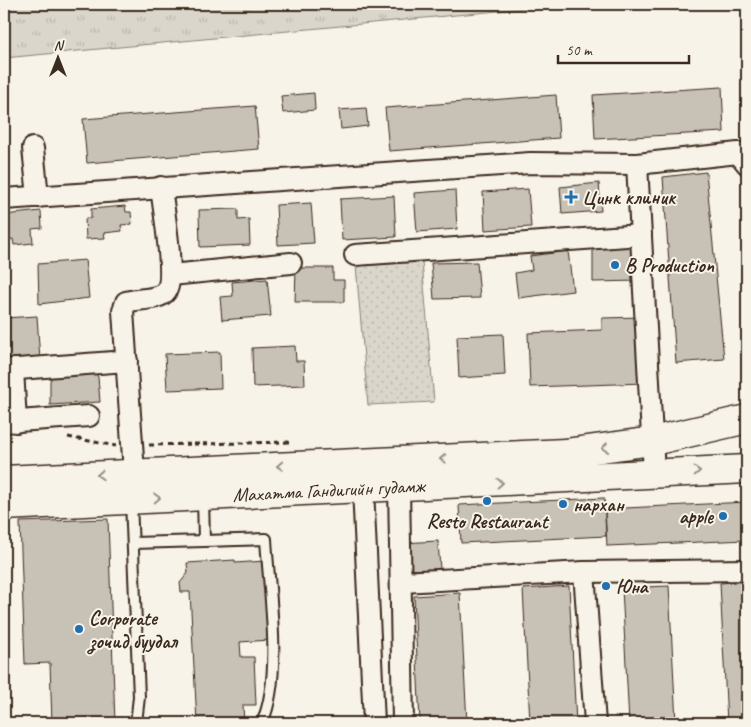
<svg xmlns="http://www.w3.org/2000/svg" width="751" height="727" viewBox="0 0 751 727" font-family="Caveat,sans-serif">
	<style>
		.grass { fill: url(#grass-tufts); stroke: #8b8074 }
		.park { fill: url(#park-dots); stroke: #8b8074 }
		.building { fill: #c8c1b6; stroke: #3b2a1e }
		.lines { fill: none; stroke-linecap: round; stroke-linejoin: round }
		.service-casing { stroke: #3b2a1e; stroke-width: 14 }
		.minor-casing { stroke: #3b2a1e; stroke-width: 24 }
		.secondary-casing { stroke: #3b2a1e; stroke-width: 31 }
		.path { stroke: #3b2a1e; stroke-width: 3; stroke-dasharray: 5 4; stroke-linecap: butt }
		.service { stroke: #f7f3e8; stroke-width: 10 }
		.minor { stroke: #f7f3e8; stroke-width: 20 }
		.secondary { stroke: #f7f3e8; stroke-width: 28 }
		.oneway { stroke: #998e83 }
		.poi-dot { fill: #1f6fb2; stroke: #f7f3e8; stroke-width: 2 }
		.labels { text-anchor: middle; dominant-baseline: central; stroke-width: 4; stroke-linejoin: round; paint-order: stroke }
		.poi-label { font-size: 20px; font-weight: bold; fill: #3b2a1e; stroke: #f7f3e8; text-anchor: start }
		.street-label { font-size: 20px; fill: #3b2a1e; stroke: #f7f3e8 }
	</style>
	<defs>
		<pattern id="grass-tufts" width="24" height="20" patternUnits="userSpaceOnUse" patternTransform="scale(1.25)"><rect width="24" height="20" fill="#dbd6cb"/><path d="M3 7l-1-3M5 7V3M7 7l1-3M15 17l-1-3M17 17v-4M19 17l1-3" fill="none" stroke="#bdb8ae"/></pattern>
		<pattern id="park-dots" width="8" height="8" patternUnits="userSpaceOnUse" patternTransform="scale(1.25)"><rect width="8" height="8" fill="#dbd6cb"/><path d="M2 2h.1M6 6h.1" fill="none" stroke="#bdb8ae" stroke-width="1.8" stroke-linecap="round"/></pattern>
	</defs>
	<rect width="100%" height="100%" fill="#f7f3e8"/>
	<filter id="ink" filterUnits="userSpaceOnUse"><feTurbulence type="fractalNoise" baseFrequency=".02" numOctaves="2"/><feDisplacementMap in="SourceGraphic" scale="10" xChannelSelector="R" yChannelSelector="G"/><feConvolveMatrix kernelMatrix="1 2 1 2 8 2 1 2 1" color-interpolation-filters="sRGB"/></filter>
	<g filter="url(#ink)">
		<!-- grass -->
		<polygon class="grass" points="4,4 572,4 4,58"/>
		<!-- park -->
		<polygon class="park" points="422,262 434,402 368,405 356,266"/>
		<!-- building -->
		<g class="building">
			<polygon points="722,87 724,132 595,139 593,95"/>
			<polygon points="314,93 315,110 283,113 281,96"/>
			<polygon points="556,95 559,138 389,151 385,108"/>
			<polygon points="255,106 259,149 87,163 83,119"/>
			<polygon points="366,108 368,126 341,129 339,110"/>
			<polygon points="706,172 724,359 676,363 663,177"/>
			<polygon points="599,183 601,211 562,214 560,187"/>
			<polygon points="528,189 531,227 485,230 483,192"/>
			<polygon points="455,190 457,229 417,232 414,193"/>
			<polygon points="394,196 396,237 342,240 340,199"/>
			<polygon points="311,203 314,243 278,245 276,205"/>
			<polygon points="125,206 126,212 131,212 132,224 121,225 122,231 104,233 105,238 86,239 85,219 91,218 91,209"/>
			<polygon points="238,209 238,220 249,219 250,245 200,247 199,210"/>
			<polygon points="41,211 42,228 32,229 33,243 14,245 13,239 4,240 4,215"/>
			<polygon points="637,246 639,281 593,282 593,249"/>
			<polygon points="568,251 573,291 518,298 515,273 532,270 530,256"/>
			<polygon points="85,260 89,298 39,304 38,264"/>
			<polygon points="477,262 480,298 434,299 431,263"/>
			<polygon points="296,268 333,268 333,280 344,280 344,302 295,302"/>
			<polygon points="267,279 271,316 222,320 220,297 233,296 232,282"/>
			<polygon points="37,316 40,360 4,362 4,318"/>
			<polygon points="642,317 645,383 530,387 528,333 602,330 602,318"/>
			<polygon points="503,334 505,375 459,378 457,336"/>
			<polygon points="295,346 296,361 304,361 305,385 253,387 252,348"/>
			<polygon points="220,352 221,388 167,390 165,354"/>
			<polygon points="56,369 94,369 98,377 100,402 50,405 50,381"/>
			<polygon points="604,498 606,536 461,543 459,505"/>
			<polygon points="747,502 747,540 607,546 605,509"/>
			<polygon points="108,519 115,723 52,723 50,663 25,664 20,522"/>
			<polygon points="438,541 440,569 404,570 403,543"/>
			<polygon points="235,560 235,563 266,561 270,640 240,642 241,657 254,657 256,705 243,705 244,723 197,723 190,592 181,592 180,583 188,573 187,563"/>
			<polygon points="747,581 747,723 727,723 720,583"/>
			<polygon points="569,586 576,723 530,723 523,589"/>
			<polygon points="669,586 676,723 629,723 622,588"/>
			<polygon points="460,593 467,723 420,723 414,596"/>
		</g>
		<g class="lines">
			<!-- service casing -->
			<g class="service-casing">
				<g id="service">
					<polyline points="131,501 139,697 136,723"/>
					<path d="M204 541 266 539C269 592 283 675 262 723"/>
					<polyline points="133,543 204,541 203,497"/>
				</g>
			</g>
			<!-- minor casing -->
			<g class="minor-casing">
				<g id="minor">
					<polyline points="33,148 38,197"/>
					<polyline points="637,164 654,473"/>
					<polyline points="4,199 530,163 637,164 738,153 747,164"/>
					<polyline points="355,255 641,235"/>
					<polyline points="171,275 291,263"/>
					<polyline points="13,369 16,422"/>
					<polyline points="4,370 127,361"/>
					<polyline points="4,422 89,416"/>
					<path d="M134 473 123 311 126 302C137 298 159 301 166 291 176 279 163 206 161 187"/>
					<polyline points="399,486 403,723"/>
					<polyline points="363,488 374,723"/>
					<polyline points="584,572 595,723"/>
					<polyline points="402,582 584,572 747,570"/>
				</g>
			</g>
			<!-- secondary casing -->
			<g class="secondary-casing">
				<g id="secondary">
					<polyline points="4,480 565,453 653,441 747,419"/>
					<path id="s1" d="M4 506 747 469"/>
				</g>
			</g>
			<!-- path -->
			<g class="path">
				<polyline points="68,437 116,446"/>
				<polyline points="149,445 291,442"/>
			</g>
			<!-- service -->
			<use href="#service" class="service"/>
			<!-- minor -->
			<use href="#minor" class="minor"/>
			<!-- secondary -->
			<use href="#secondary" class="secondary"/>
		</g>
		<!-- one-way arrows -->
		<defs><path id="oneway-chevron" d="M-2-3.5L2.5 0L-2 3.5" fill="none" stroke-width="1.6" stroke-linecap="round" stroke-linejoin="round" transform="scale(1.25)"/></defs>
		<g class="oneway">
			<use href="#oneway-chevron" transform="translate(605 448) rotate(172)"/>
			<use href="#oneway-chevron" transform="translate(443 459) rotate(178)"/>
			<use href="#oneway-chevron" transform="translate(280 466) rotate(177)"/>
			<use href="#oneway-chevron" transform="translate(697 471) rotate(-2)"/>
			<use href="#oneway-chevron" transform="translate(100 475) rotate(177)"/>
			<use href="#oneway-chevron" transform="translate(500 483) rotate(-3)"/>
			<use href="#oneway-chevron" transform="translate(157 498) rotate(-3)"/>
		</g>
	</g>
	<!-- markers -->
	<g class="poi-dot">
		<path d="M568.5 189.5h5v5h5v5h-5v5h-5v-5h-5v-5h5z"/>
		<circle cx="615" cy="265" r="5"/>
		<circle cx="487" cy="501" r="5"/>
		<circle cx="563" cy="504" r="5"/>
		<circle cx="723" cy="516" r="5"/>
		<circle cx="606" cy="586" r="5"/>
		<circle cx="79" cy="629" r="5"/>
	</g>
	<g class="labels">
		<!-- poi labels -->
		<g class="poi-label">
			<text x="582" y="197">Цинк клиник</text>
			<text x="625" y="265">B Production</text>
			<text x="573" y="504">нархан</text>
			<text x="713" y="516" text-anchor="end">apple</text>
			<text x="487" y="521" text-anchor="middle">Resto Restaurant</text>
			<text x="616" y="586">Юна</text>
			<text x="89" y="618">Corporate<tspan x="89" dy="23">зочид буудал</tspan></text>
		</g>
		<!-- street labels -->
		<g class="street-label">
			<text stroke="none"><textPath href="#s1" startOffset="325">Махатма Гандигийн гудамж</textPath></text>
		</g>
	</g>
	<!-- margin -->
	<rect width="751" height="727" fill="none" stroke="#f7f3e8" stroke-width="20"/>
	<rect x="10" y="10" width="731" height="707" fill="none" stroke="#3b2a1e" stroke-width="2" filter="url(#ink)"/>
	<!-- north arrow -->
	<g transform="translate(58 58)" stroke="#f7f3e8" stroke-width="4" paint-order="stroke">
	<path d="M0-4L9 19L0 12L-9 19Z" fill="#3b2a1e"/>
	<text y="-8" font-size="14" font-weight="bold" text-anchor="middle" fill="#3b2a1e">N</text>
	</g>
	<!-- scale -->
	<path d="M558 55v8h131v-8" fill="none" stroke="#3b2a1e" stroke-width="2.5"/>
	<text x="566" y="55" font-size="15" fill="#3b2a1e" stroke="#f7f3e8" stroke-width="4" paint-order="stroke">50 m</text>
</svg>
